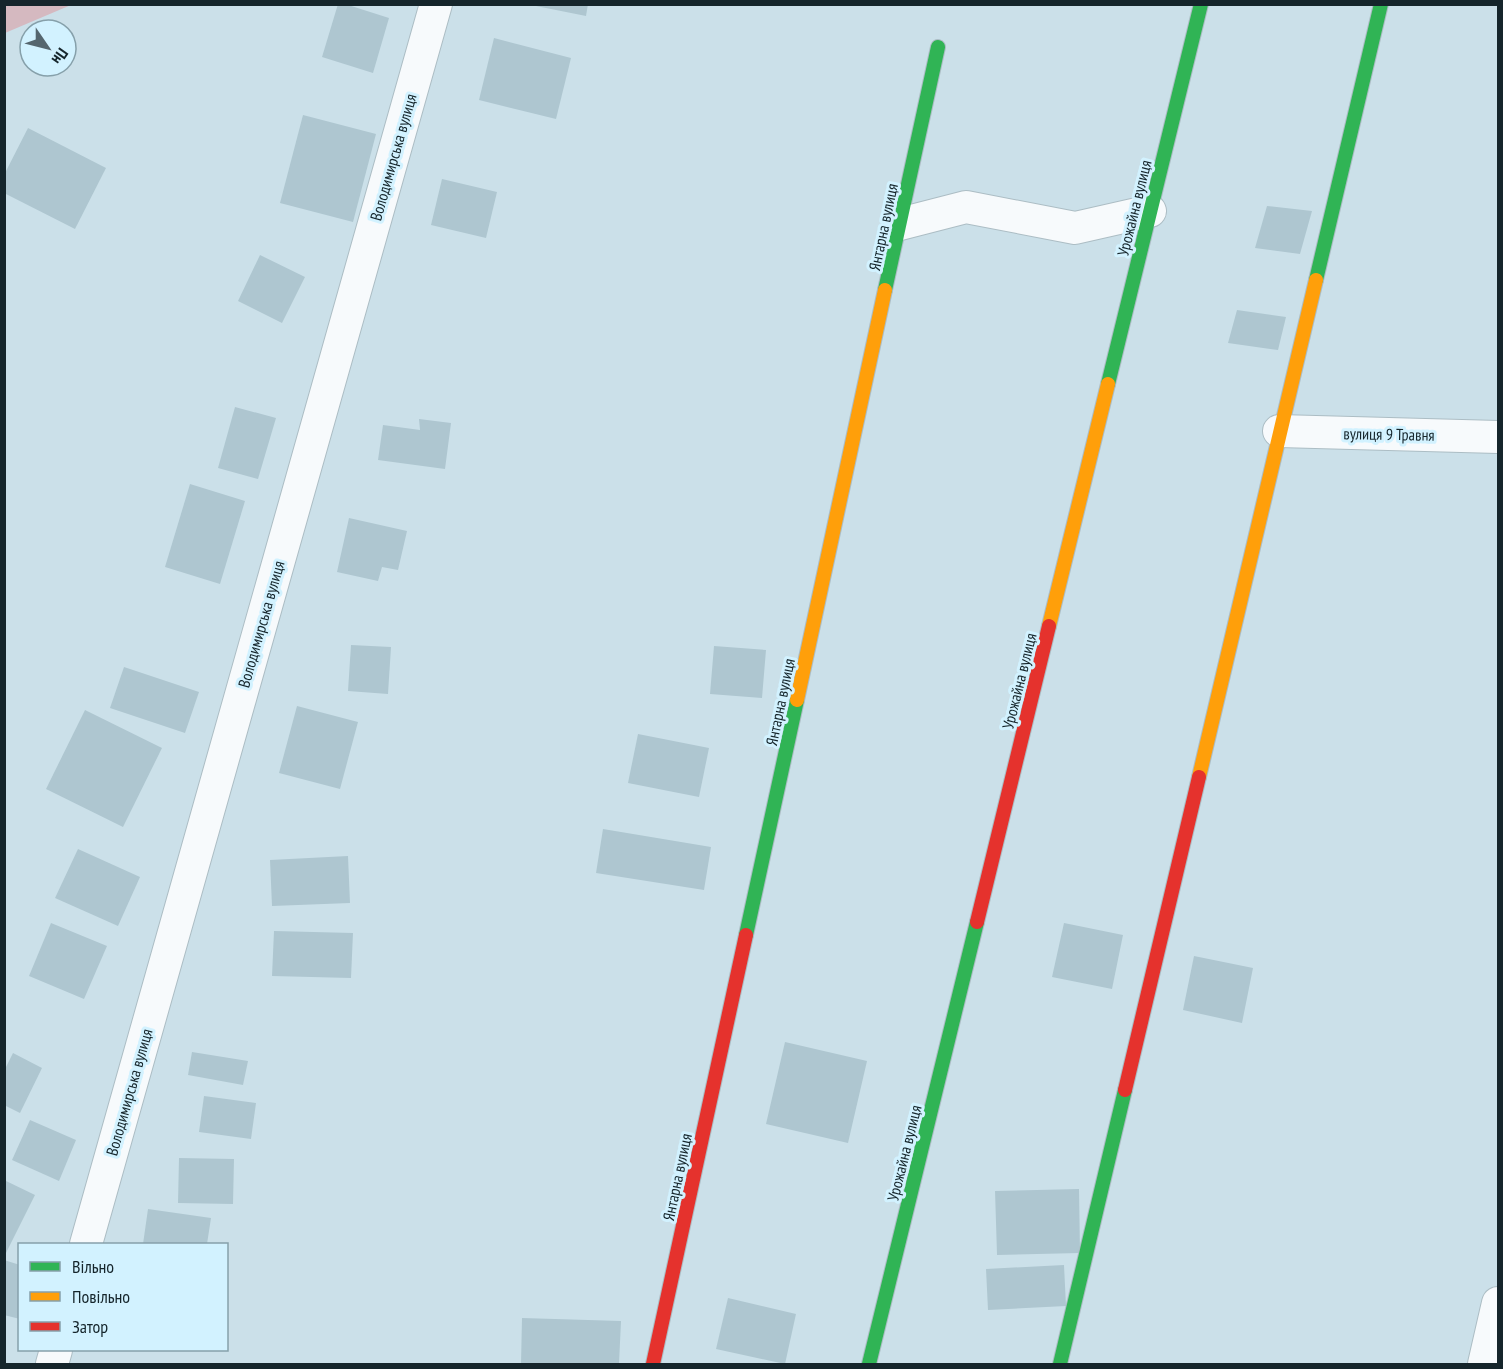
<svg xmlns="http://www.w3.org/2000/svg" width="1503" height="1369" viewBox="0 0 1503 1369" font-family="'PT Sans Narrow',sans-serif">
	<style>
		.forest { fill: #d5b9c0 }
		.building { fill: #aec6d0 }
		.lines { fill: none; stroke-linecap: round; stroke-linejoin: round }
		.street-casing { stroke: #acbdc4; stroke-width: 34 }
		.fast-casing { stroke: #acbdc4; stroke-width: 16 }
		.slow-casing { stroke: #acbdc4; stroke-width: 16 }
		.jam-casing { stroke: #acbdc4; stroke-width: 16 }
		.street { stroke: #f7fafc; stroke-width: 32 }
		.fast { stroke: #30b455; stroke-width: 14 }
		.slow { stroke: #ff9f0a; stroke-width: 14 }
		.jam { stroke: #e5322d; stroke-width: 14 }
		.labels { text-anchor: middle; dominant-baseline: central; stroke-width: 6; stroke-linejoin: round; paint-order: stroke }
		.street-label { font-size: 16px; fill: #15252b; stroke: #d2f2ff }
	</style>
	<rect width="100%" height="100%" fill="#cbe0e9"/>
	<!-- forest -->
	<polygon class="forest" points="5,4 71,4 71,5 5,33"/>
	<!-- building -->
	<g class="building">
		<polygon points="338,4 345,4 389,18 373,73 322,57"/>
		<polygon points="526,4 588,4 586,16"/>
		<polygon points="494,38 571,58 556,119 479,100"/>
		<polygon points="303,115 376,134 353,222 280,203"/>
		<polygon points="28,128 106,168 75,229 4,193 4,175"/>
		<polygon points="442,179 497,192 486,238 431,225"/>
		<polygon points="1267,206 1312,211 1300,254 1255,248"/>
		<polygon points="260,255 305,277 282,323 238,301"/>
		<polygon points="1237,310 1286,317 1278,350 1228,343"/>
		<polygon points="235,407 276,418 258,479 218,468"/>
		<polygon points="419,419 451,423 445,469 378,460 383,425 420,430"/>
		<polygon points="190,484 245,501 220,584 165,567"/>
		<polygon points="349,518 407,531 398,570 382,567 378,581 337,572"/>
		<polygon points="351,645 391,647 388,694 348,691"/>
		<polygon points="714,646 766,650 762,698 710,694"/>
		<polygon points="124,667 199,692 185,733 110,708"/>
		<polygon points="297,706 358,722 340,789 279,773"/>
		<polygon points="85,710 162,748 123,827 46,789"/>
		<polygon points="638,734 709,748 699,797 628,783"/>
		<polygon points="603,829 711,847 704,890 596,873"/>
		<polygon points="78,849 140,877 118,926 55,898"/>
		<polygon points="348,856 350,903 272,906 270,860"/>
		<polygon points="51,923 107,946 84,999 29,976"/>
		<polygon points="1064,923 1123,935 1112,989 1052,977"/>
		<polygon points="274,931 353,933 351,978 272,976"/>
		<polygon points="1194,956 1253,968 1242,1023 1183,1010"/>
		<polygon points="785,1042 867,1061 848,1143 766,1124"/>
		<polygon points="192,1052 248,1061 243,1085 188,1075"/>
		<polygon points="13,1053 42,1068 20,1113 4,1105 4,1071"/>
		<polygon points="204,1096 256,1103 251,1139 199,1132"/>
		<polygon points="30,1120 76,1140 59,1181 12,1160"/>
		<polygon points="179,1158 234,1159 233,1204 178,1203"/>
		<polygon points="4,1180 35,1195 6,1253 4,1252"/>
		<polygon points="1079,1189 1080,1253 997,1255 995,1191"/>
		<polygon points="148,1209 211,1218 207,1244 143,1244"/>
		<polygon points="4,1260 20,1265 20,1319 4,1315"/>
		<polygon points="1064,1265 1066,1306 988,1310 986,1269"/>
		<polygon points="728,1298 796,1314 785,1364 716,1349"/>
		<polygon points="522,1318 621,1321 619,1364 521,1364"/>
	</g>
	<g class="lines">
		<!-- street casing -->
		<g class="street-casing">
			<g id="street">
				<polyline points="900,224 966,207 1075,228 1150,211"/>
				<polyline points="1279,431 1498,437"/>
				<polyline points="86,1244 436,4"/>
				<polyline points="52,1364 56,1350"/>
				<polyline points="1484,1364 1498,1303"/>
			</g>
		</g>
		<!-- fast casing -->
		<g class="fast-casing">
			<g id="fast">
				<polyline points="1316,280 1381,4"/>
				<polyline points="885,290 938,47"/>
				<polyline points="1108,384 1201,4"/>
				<polyline points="746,935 797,700"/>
				<polyline points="869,1364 977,922"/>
				<polyline points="1060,1364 1125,1090"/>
			</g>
		</g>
		<!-- slow casing -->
		<g class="slow-casing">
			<g id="slow">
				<polyline points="1049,626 1108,384"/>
				<polyline points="797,700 885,290"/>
				<polyline points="1199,777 1316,280"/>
			</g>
		</g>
		<!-- jam casing -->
		<g class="jam-casing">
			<g id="jam">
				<polyline points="977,922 1049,626"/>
				<polyline points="1125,1090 1199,777"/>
				<polyline points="653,1364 746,935"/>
			</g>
		</g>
		<!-- street -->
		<use href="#street" class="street"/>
		<!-- fast -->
		<use href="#fast" class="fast"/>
		<!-- slow -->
		<use href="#slow" class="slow"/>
		<!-- jam -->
		<use href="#jam" class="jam"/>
	</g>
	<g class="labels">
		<!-- street labels -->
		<g class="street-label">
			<text transform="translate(393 157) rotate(-74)">Володимирська вулиця</text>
			<text transform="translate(1134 208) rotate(-76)">Урожайна вулиця</text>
			<text transform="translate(883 227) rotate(-78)">Янтарна вулиця</text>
			<text transform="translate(1389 434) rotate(1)">вулиця 9 Травня</text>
			<text transform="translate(261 624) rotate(-74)">Володимирська вулиця</text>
			<text transform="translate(1019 681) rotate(-76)">Урожайна вулиця</text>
			<text transform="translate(780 702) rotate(-78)">Янтарна вулиця</text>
			<text transform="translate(129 1092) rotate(-74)">Володимирська вулиця</text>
			<text transform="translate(904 1153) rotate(-76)">Урожайна вулиця</text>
			<text transform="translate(677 1177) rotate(-78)">Янтарна вулиця</text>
		</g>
	</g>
	<!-- border -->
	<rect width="1503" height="1369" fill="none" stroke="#15252b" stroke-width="12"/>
	<!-- legend -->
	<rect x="18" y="1243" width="210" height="108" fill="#d2f2ff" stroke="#86a0aa" stroke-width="1.5"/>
	<rect x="30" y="1262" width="30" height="9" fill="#30b455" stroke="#86a0aa" stroke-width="1.5"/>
	<text x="72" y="1273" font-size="18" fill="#15252b">Вільно</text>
	<rect x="30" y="1292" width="30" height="9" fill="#ff9f0a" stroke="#86a0aa" stroke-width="1.5"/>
	<text x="72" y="1303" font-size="18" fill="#15252b">Повільно</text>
	<rect x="30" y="1322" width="30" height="9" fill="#e5322d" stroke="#86a0aa" stroke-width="1.5"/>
	<text x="72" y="1333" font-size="18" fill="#15252b">Затор</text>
	<!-- north arrow -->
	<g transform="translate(48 48) rotate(125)"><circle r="28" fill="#d2f2ff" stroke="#86a0aa" stroke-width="1.5"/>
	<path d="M0-4.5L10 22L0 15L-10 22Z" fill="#55666e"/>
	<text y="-9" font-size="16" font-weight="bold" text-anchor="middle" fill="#15252b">Пн</text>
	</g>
</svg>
